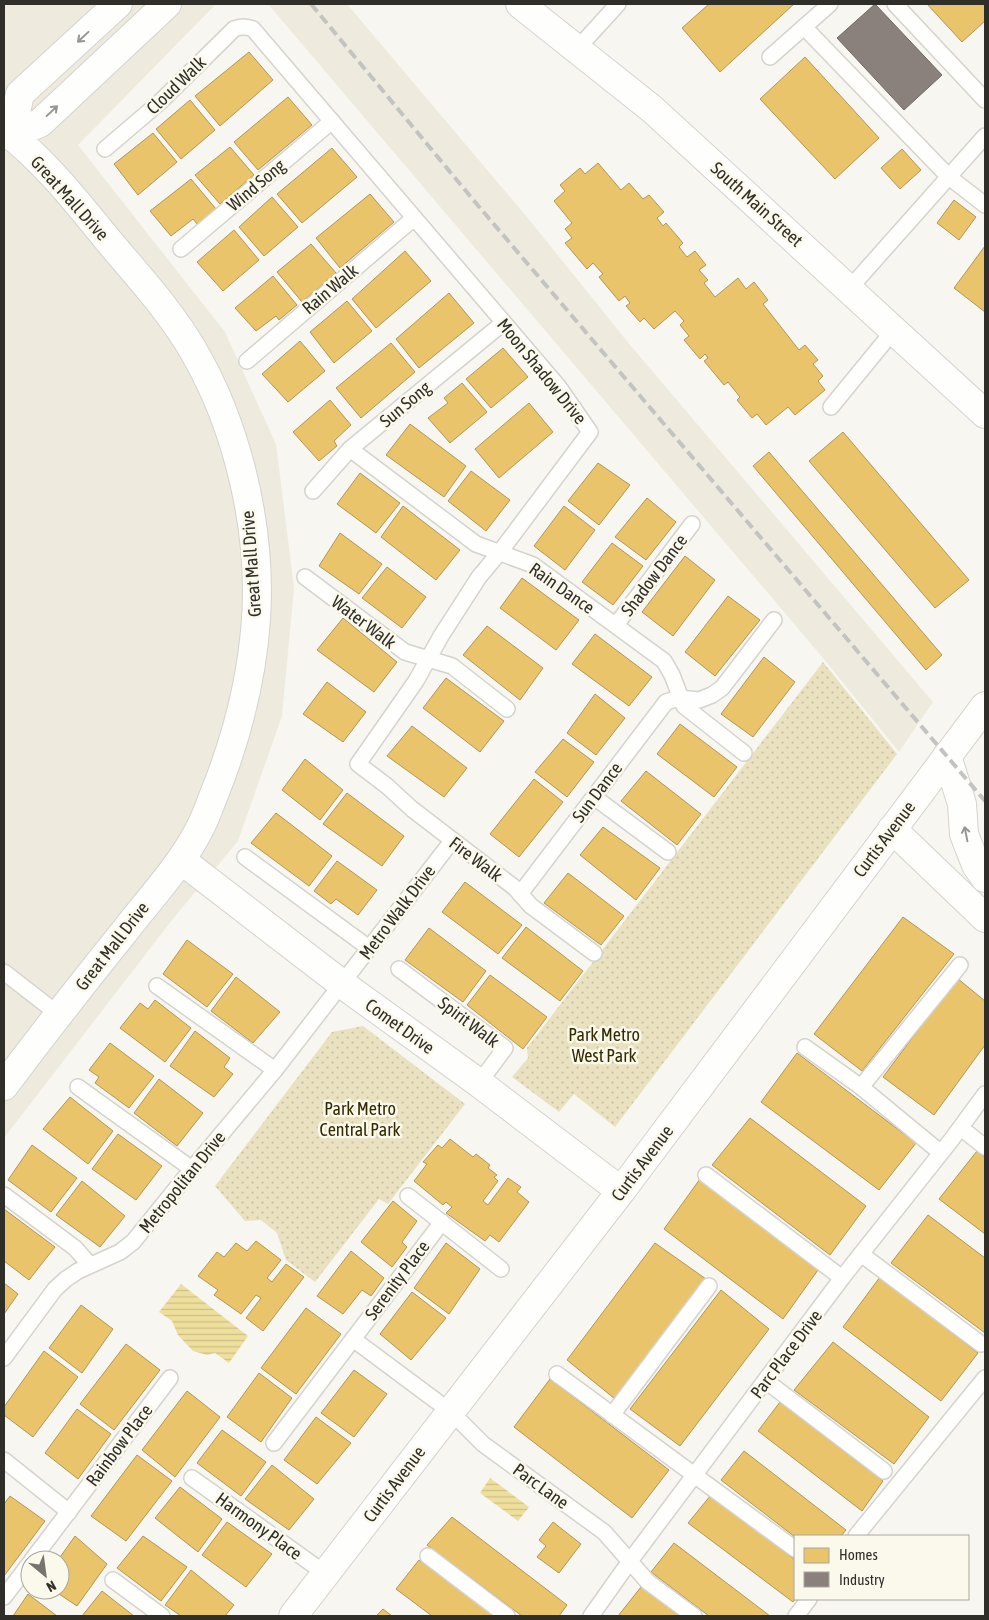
<svg xmlns="http://www.w3.org/2000/svg" width="989" height="1620" viewBox="0 0 989 1620" font-family="'Asap Condensed',sans-serif">
	<style>
		.built { fill: #eeebde }
		.grass { fill: url(#grass-dots) }
		.water { fill: url(#water-rules) }
		.homes { fill: #e9c46a; stroke: #b19756 }
		.industry { fill: #8a817c; stroke: #6f6863 }
		.lines { fill: none; stroke-linecap: round; stroke-linejoin: round }
		.service-casing { stroke: #d4d3ce; stroke-width: 18 }
		.minor-casing { stroke: #d4d3ce; stroke-width: 30 }
		.tertiary-casing { stroke: #d4d3ce; stroke-width: 30 }
		.secondary-casing { stroke: #d4d3ce; stroke-width: 30 }
		.service { stroke: #fefefd; stroke-width: 15 }
		.minor { stroke: #fefefd; stroke-width: 28 }
		.tertiary { stroke: #fefefd; stroke-width: 28 }
		.secondary { stroke: #fefefd; stroke-width: 28 }
		.rail { stroke: #c3c3c1; stroke-width: 4; stroke-dasharray: 10 5; stroke-linecap: butt }
		.oneway { stroke: #969693 }
		.labels { text-anchor: middle; dominant-baseline: central; stroke-width: 5; stroke-linejoin: round; paint-order: stroke }
		.street-label { font-size: 18px; fill: #2f2e29; stroke: #fbf8ec }
		.park-label { font-size: 18px; fill: #322a01; stroke: #fbf8ec }
	</style>
	<defs>
		<pattern id="grass-dots" width="8" height="8" patternUnits="userSpaceOnUse" patternTransform="scale(1.25)"><rect width="8" height="8" fill="#e9e1bf"/><path d="M2 2h.1M6 6h.1" fill="none" stroke="#c8c1a4" stroke-width="1.8" stroke-linecap="round"/></pattern>
		<pattern id="water-rules" width="6" height="5" patternUnits="userSpaceOnUse" patternTransform="scale(1.25)"><rect width="6" height="5" fill="#eedf9c"/><path d="M0 2.5h6" fill="none" stroke="#ccc086"/></pattern>
	</defs>
	<rect width="100%" height="100%" fill="#f8f6f0"/>
	<!-- built -->
	<g class="built">
		<polygon points="4,4 216,4 78,145 225,332 276,444 294,588 282,716 238,841 172,920 4,1138"/>
		<polygon points="268,4 347,4 527,217 631,346 933,702 899,752 823,658"/>
	</g>
	<!-- grass -->
	<g class="grass">
		<polygon points="823,662 897,754 615,1127 574,1094 559,1112 512,1077 528,1058 527,1048"/>
		<polygon points="363,1026 465,1104 388,1204 379,1199 315,1282 286,1260 277,1233 261,1220 245,1221 215,1186 332,1032"/>
	</g>
	<!-- water -->
	<g class="water">
		<polygon points="181,1284 248,1336 229,1363 215,1353 207,1355 193,1351 178,1335 172,1321 159,1312"/>
		<polygon points="490,1478 529,1507 518,1521 480,1493"/>
	</g>
	<!-- homes -->
	<g class="homes">
		<polygon points="709,4 794,4 720,72 682,28"/>
		<polygon points="927,4 985,4 985,21 962,42"/>
		<polygon points="249,52 273,80 220,126 195,96"/>
		<polygon points="805,57 879,138 835,179 760,99"/>
		<polygon points="288,97 312,125 258,170 234,142"/>
		<polygon points="190,100 215,130 181,159 156,129"/>
		<polygon points="153,133 177,162 138,195 114,164"/>
		<polygon points="230,147 254,175 220,204 195,175"/>
		<polygon points="332,148 357,177 302,223 277,194"/>
		<polygon points="902,149 921,170 900,189 881,168"/>
		<polygon points="598,163 621,190 629,183 643,199 649,195 664,212 657,218 663,226 666,223 683,243 679,247 687,257 695,251 706,265 699,270 708,280 704,283 715,297 738,278 746,289 754,282 768,300 763,304 799,350 805,345 818,360 813,364 823,376 818,381 825,390 795,415 788,407 766,425 757,414 752,418 737,400 740,397 728,382 724,385 704,361 708,358 705,354 700,359 684,340 689,336 680,325 684,321 675,311 654,329 644,318 640,322 626,306 630,303 625,296 619,301 599,277 603,274 593,263 587,269 565,243 572,238 565,229 572,223 554,201 565,191 560,185 580,168 585,174"/>
		<polygon points="191,179 216,209 198,225 193,219 171,236 150,211"/>
		<polygon points="370,194 394,222 340,268 316,238"/>
		<polygon points="272,197 298,227 264,256 239,227"/>
		<polygon points="954,200 976,217 959,240 937,223"/>
		<polygon points="234,230 259,260 223,291 197,262"/>
		<polygon points="311,244 336,273 302,302 277,272"/>
		<polygon points="985,246 985,312 954,288"/>
		<polygon points="405,251 431,281 376,328 352,299"/>
		<polygon points="273,276 297,305 279,320 276,316 256,331 235,308"/>
		<polygon points="449,293 474,323 419,368 396,339"/>
		<polygon points="347,301 372,331 334,363 310,332"/>
		<polygon points="300,341 325,371 288,402 262,374"/>
		<polygon points="391,343 415,372 361,418 336,388"/>
		<polygon points="503,348 528,377 491,408 466,379"/>
		<polygon points="462,383 487,412 450,443 428,418 448,403 444,398"/>
		<polygon points="330,400 351,425 334,441 337,446 319,461 293,432"/>
		<polygon points="529,403 553,432 499,478 475,449"/>
		<polygon points="410,424 466,466 444,497 386,455"/>
		<polygon points="843,432 969,580 935,608 809,461"/>
		<polygon points="769,452 942,655 926,670 753,466"/>
		<polygon points="598,463 630,485 599,525 568,501"/>
		<polygon points="471,471 510,500 486,531 448,501"/>
		<polygon points="360,473 400,503 376,533 337,504"/>
		<polygon points="647,498 676,522 646,560 615,537"/>
		<polygon points="403,506 460,550 436,580 381,537"/>
		<polygon points="564,506 595,530 565,570 534,546"/>
		<polygon points="340,533 382,564 359,594 319,566"/>
		<polygon points="612,543 643,566 613,605 582,582"/>
		<polygon points="685,556 715,580 673,636 642,612"/>
		<polygon points="387,567 426,597 402,628 362,598"/>
		<polygon points="522,578 579,620 556,650 500,608"/>
		<polygon points="728,596 760,620 715,676 685,652"/>
		<polygon points="343,618 397,662 374,692 317,650"/>
		<polygon points="487,626 543,668 520,700 463,655"/>
		<polygon points="595,634 652,677 629,706 572,664"/>
		<polygon points="764,657 795,682 753,737 721,714"/>
		<polygon points="446,678 504,721 480,752 423,708"/>
		<polygon points="327,682 366,712 343,742 303,714"/>
		<polygon points="595,694 625,718 596,755 567,733"/>
		<polygon points="680,724 737,767 714,797 657,754"/>
		<polygon points="412,726 467,768 444,797 387,756"/>
		<polygon points="563,739 594,762 567,797 535,772"/>
		<polygon points="305,759 343,790 320,820 282,790"/>
		<polygon points="646,771 701,814 677,845 621,801"/>
		<polygon points="534,779 563,802 519,857 490,834"/>
		<polygon points="347,793 404,836 382,866 323,824"/>
		<polygon points="276,813 332,856 309,886 251,843"/>
		<polygon points="603,827 660,868 636,900 580,855"/>
		<polygon points="337,861 377,890 358,915 336,899 331,904 314,891"/>
		<polygon points="568,873 624,916 601,945 544,903"/>
		<polygon points="465,882 522,925 498,954 442,912"/>
		<polygon points="903,917 954,954 862,1071 814,1034"/>
		<polygon points="526,927 583,971 560,1001 502,958"/>
		<polygon points="429,928 486,971 463,1002 405,960"/>
		<polygon points="187,940 233,974 207,1007 163,974"/>
		<polygon points="490,975 547,1017 523,1049 467,1005"/>
		<polygon points="236,977 280,1012 253,1043 211,1011"/>
		<polygon points="957,978 985,1001 985,1045 934,1115 883,1077"/>
		<polygon points="155,1000 191,1028 165,1062 120,1028 140,1003 148,1009"/>
		<polygon points="195,1031 230,1058 224,1067 233,1074 214,1097 170,1066"/>
		<polygon points="110,1043 154,1076 129,1108 95,1083 99,1077 89,1070"/>
		<polygon points="797,1053 916,1143 879,1190 761,1102"/>
		<polygon points="159,1079 203,1113 177,1146 134,1113"/>
		<polygon points="70,1097 113,1131 88,1164 43,1129"/>
		<polygon points="750,1118 866,1206 830,1255 712,1165"/>
		<polygon points="118,1134 162,1166 136,1200 92,1169"/>
		<polygon points="450,1139 473,1157 476,1154 490,1165 488,1168 497,1175 494,1177 498,1181 483,1201 488,1205 508,1178 521,1187 517,1192 529,1202 499,1242 490,1235 485,1241 446,1213 452,1207 446,1202 443,1205 414,1181 427,1164 423,1162 438,1145 442,1148"/>
		<polygon points="32,1145 77,1178 51,1212 8,1180"/>
		<polygon points="977,1151 985,1157 985,1234 939,1199"/>
		<polygon points="700,1179 818,1270 783,1319 664,1229"/>
		<polygon points="82,1181 125,1216 100,1247 56,1215"/>
		<polygon points="393,1201 417,1221 402,1242 407,1247 392,1267 361,1242"/>
		<polygon points="4,1209 55,1247 29,1280 4,1261"/>
		<polygon points="928,1215 985,1258 985,1333 891,1263"/>
		<polygon points="256,1241 281,1260 267,1278 272,1282 286,1264 304,1277 263,1331 246,1318 261,1298 256,1295 241,1314 214,1295 218,1290 198,1276 217,1252 224,1257 236,1243 247,1251"/>
		<polygon points="446,1243 480,1269 449,1314 414,1288"/>
		<polygon points="655,1243 706,1279 615,1399 567,1360"/>
		<polygon points="351,1251 384,1278 371,1296 362,1290 343,1314 317,1296"/>
		<polygon points="880,1277 978,1353 941,1401 843,1327"/>
		<polygon points="4,1283 18,1294 4,1314"/>
		<polygon points="721,1290 769,1329 680,1446 630,1409"/>
		<polygon points="412,1292 446,1318 411,1360 380,1334"/>
		<polygon points="81,1305 113,1329 82,1373 49,1348"/>
		<polygon points="306,1308 341,1334 296,1394 261,1368"/>
		<polygon points="833,1342 929,1417 894,1464 794,1390"/>
		<polygon points="126,1344 160,1370 114,1430 80,1404"/>
		<polygon points="44,1351 78,1377 33,1437 4,1415 4,1407"/>
		<polygon points="354,1370 387,1394 354,1437 321,1413"/>
		<polygon points="259,1373 292,1398 261,1442 227,1417"/>
		<polygon points="550,1379 669,1470 632,1518 514,1427"/>
		<polygon points="187,1391 220,1417 175,1477 142,1450"/>
		<polygon points="780,1402 883,1481 862,1511 758,1431"/>
		<polygon points="77,1409 111,1434 78,1479 45,1453"/>
		<polygon points="316,1417 351,1443 317,1484 284,1460"/>
		<polygon points="222,1430 266,1462 241,1496 197,1463"/>
		<polygon points="744,1451 846,1530 841,1536 795,1537 721,1480"/>
		<polygon points="137,1455 172,1481 126,1541 91,1516"/>
		<polygon points="272,1465 314,1499 289,1530 245,1499"/>
		<polygon points="180,1487 222,1519 198,1552 155,1518"/>
		<polygon points="711,1495 795,1560 795,1599 793,1602 688,1523"/>
		<polygon points="10,1496 45,1521 4,1576 4,1504"/>
		<polygon points="452,1517 567,1605 559,1616 522,1616 427,1545"/>
		<polygon points="227,1522 272,1554 246,1587 202,1555"/>
		<polygon points="553,1522 581,1544 559,1573 537,1557 546,1546 539,1540"/>
		<polygon points="75,1536 107,1564 77,1606 53,1590 60,1590 60,1560 58,1560"/>
		<polygon points="143,1536 187,1567 161,1601 117,1568"/>
		<polygon points="674,1543 770,1616 709,1616 651,1572"/>
		<polygon points="419,1560 495,1616 432,1616 396,1589"/>
		<polygon points="191,1570 234,1605 225,1616 181,1616 165,1605"/>
		<polygon points="641,1587 680,1616 618,1616"/>
		<polygon points="102,1591 134,1616 82,1616"/>
		<polygon points="28,1594 57,1616 13,1616"/>
		<polygon points="383,1609 392,1616 376,1616"/>
	</g>
	<!-- industry -->
	<polygon class="industry" points="875,4 942,75 904,110 837,38"/>
	<g class="lines">
		<!-- service casing -->
		<g class="service-casing">
			<g id="service">
				<polyline points="895,4 985,100"/>
				<polyline points="804,27 949,177 985,205"/>
				<polyline points="577,49 618,4"/>
				<polyline points="770,57 830,4"/>
				<path d="M105 149 160 102 234 29C241 26 246 26 253 29L558 386 590 432 500 552 479 577 441 636 416 681 358 764 387 786 412 809 515 888 531 906 594 953"/>
				<polyline points="181,249 332,121"/>
				<polyline points="849,289 985,136"/>
				<polyline points="247,361 414,218"/>
				<polyline points="831,407 894,330"/>
				<polyline points="350,449 476,544 533,565 664,661 672,675 684,706 744,753"/>
				<polyline points="313,491 350,449 503,323"/>
				<polyline points="305,577 405,652 452,666 507,709"/>
				<polyline points="616,625 692,524"/>
				<polyline points="594,797 668,852"/>
				<polyline points="245,857 369,948"/>
				<polyline points="520,894 666,702 679,698 699,700 712,695 722,688 774,620"/>
				<polyline points="399,969 505,1048 479,1083"/>
				<polyline points="4,972 58,1014"/>
				<polyline points="157,986 275,1070"/>
				<polyline points="805,1047 861,1087 941,1153"/>
				<polyline points="78,1087 192,1169"/>
				<polyline points="861,1087 960,965"/>
				<polyline points="961,1128 985,1147"/>
				<polyline points="706,1175 842,1278"/>
				<polyline points="4,1195 75,1248 90,1265"/>
				<polyline points="408,1196 501,1269"/>
				<polyline points="861,1254 981,1344"/>
				<polyline points="353,1339 451,1412 483,1444 604,1532 648,1582 694,1616"/>
				<polyline points="4,1358 55,1289 66,1279 78,1271 120,1252 133,1242 192,1169 275,1070 452,841"/>
				<polyline points="557,1374 795,1549"/>
				<polyline points="766,1381 884,1471"/>
				<polyline points="612,1415 709,1286"/>
				<polyline points="274,1443 442,1222"/>
				<polyline points="4,1460 69,1512"/>
				<polyline points="192,1478 326,1574"/>
				<polyline points="856,1536 985,1378"/>
				<polyline points="428,1556 507,1616"/>
				<polyline points="32,1560 170,1378"/>
				<polyline points="113,1580 162,1616"/>
				<polyline points="4,1597 30,1563"/>
				<polyline points="591,1616 630,1561 842,1278 952,1139 985,1094"/>
				<polyline points="796,1616 809,1599"/>
			</g>
		</g>
		<!-- minor casing -->
		<g class="minor-casing">
			<g id="minor">
				<path d="M4 130C44 160 76 201 107 239 137 275 169 309 193 350 238 427 262 529 256 619 252 678 237 737 215 792 210 804 206 817 200 828 181 866 150 898 124 932 83 983 43 1034 4 1086"/>
				<polyline points="11,135 40,123 167,4"/>
				<polyline points="11,135 20,94 118,4"/>
				<polyline points="947,756 962,804 964,834 967,842 976,865 985,878"/>
				<polyline points="892,829 985,918"/>
				<polyline points="181,860 342,984 479,1083 621,1191 293,1616"/>
			</g>
		</g>
		<!-- tertiary casing -->
		<g class="tertiary-casing">
			<polyline id="tertiary" points="621,1191 985,706"/>
		</g>
		<!-- secondary casing -->
		<g class="secondary-casing">
			<polyline id="secondary" points="520,4 652,109 985,414"/>
		</g>
		<!-- service -->
		<use href="#service" class="service"/>
		<!-- minor -->
		<use href="#minor" class="minor"/>
		<!-- tertiary -->
		<use href="#tertiary" class="tertiary"/>
		<!-- secondary -->
		<use href="#secondary" class="secondary"/>
		<!-- rail -->
		<polyline class="rail" points="311,4 475,202 985,801"/>
	</g>
	<!-- one-way arrows -->
	<defs><path id="oneway-shaft" d="M-6 0H5M1.5-3L5.5 0L1.5 3" fill="none" stroke-width="1.6" stroke-linecap="round" stroke-linejoin="round" transform="scale(1.25)"/></defs>
	<g class="oneway">
		<use href="#oneway-shaft" transform="translate(83 37) rotate(137)"/>
		<use href="#oneway-shaft" transform="translate(52 111) rotate(-43)"/>
		<use href="#oneway-shaft" transform="translate(966 834) rotate(-101)"/>
	</g>
	<g class="labels">
		<!-- street labels -->
		<g class="street-label">
			<text transform="translate(176 85) rotate(-44)">Cloud Walk</text>
			<text transform="translate(256 185) rotate(-40)">Wind Song</text>
			<text transform="translate(70 198) rotate(48)">Great Mall Drive</text>
			<text transform="translate(757 204) rotate(42)">South Main Street</text>
			<text transform="translate(330 289) rotate(-40)">Rain Walk</text>
			<text transform="translate(542 371) rotate(51)">Moon Shadow Drive</text>
			<text transform="translate(405 404) rotate(-40)">Sun Song</text>
			<text transform="translate(251 564) rotate(-94)">Great Mall Drive</text>
			<text transform="translate(654 575) rotate(-53)">Shadow Dance</text>
			<text transform="translate(562 588) rotate(35)">Rain Dance</text>
			<text transform="translate(364 622) rotate(37)">Water Walk</text>
			<text transform="translate(597 792) rotate(-53)">Sun Dance</text>
			<text transform="translate(884 839) rotate(-53)">Curtis Avenue</text>
			<text transform="translate(476 859) rotate(37)">Fire Walk</text>
			<text transform="translate(397 912) rotate(-53)">Metro Walk Drive</text>
			<text transform="translate(112 946) rotate(-52)">Great Mall Drive</text>
			<text transform="translate(469 1022) rotate(37)">Spirit Walk</text>
			<text transform="translate(400 1026) rotate(36)">Comet Drive</text>
			<text transform="translate(642 1163) rotate(-53)">Curtis Avenue</text>
			<text transform="translate(182 1182) rotate(-51)">Metropolitan Drive</text>
			<text transform="translate(397 1280) rotate(-53)">Serenity Place</text>
			<text transform="translate(786 1354) rotate(-53)">Parc Place Drive</text>
			<text transform="translate(119 1445) rotate(-53)">Rainbow Place</text>
			<text transform="translate(394 1484) rotate(-53)">Curtis Avenue</text>
			<text transform="translate(541 1486) rotate(36)">Parc Lane</text>
			<text transform="translate(259 1526) rotate(36)">Harmony Place</text>
		</g>
		<!-- park labels -->
		<g class="park-label">
			<text x="604" y="1034">Park Metro<tspan x="604" dy="21">West Park</tspan></text>
			<text x="360" y="1108">Park Metro<tspan x="360" dy="21">Central Park</tspan></text>
		</g>
	</g>
	<!-- border -->
	<rect width="989" height="1620" fill="none" stroke="#2f2e29" stroke-width="10"/>
	<!-- legend -->
	<rect x="794" y="1535" width="175" height="65" fill="#fbf8ec" stroke="#a9a79e"/>
	<rect x="804" y="1548" width="25" height="15" fill="#e9c46a" stroke="#a9a79e"/>
	<text x="839" y="1560" font-size="15" fill="#2f2e29">Homes</text>
	<rect x="804" y="1572" width="25" height="15" fill="#8a817c" stroke="#a9a79e"/>
	<text x="839" y="1585" font-size="15" fill="#2f2e29">Industry</text>
	<!-- north arrow -->
	<g transform="translate(45 1575) rotate(151)"><circle r="24" fill="#fbf8ec" stroke="#a9a79e"/>
	<path d="M0-4L9 19L0 12L-9 19Z" fill="#75746f"/>
	<text y="-8" font-size="14" font-weight="bold" text-anchor="middle" fill="#2f2e29">N</text>
	</g>
</svg>
